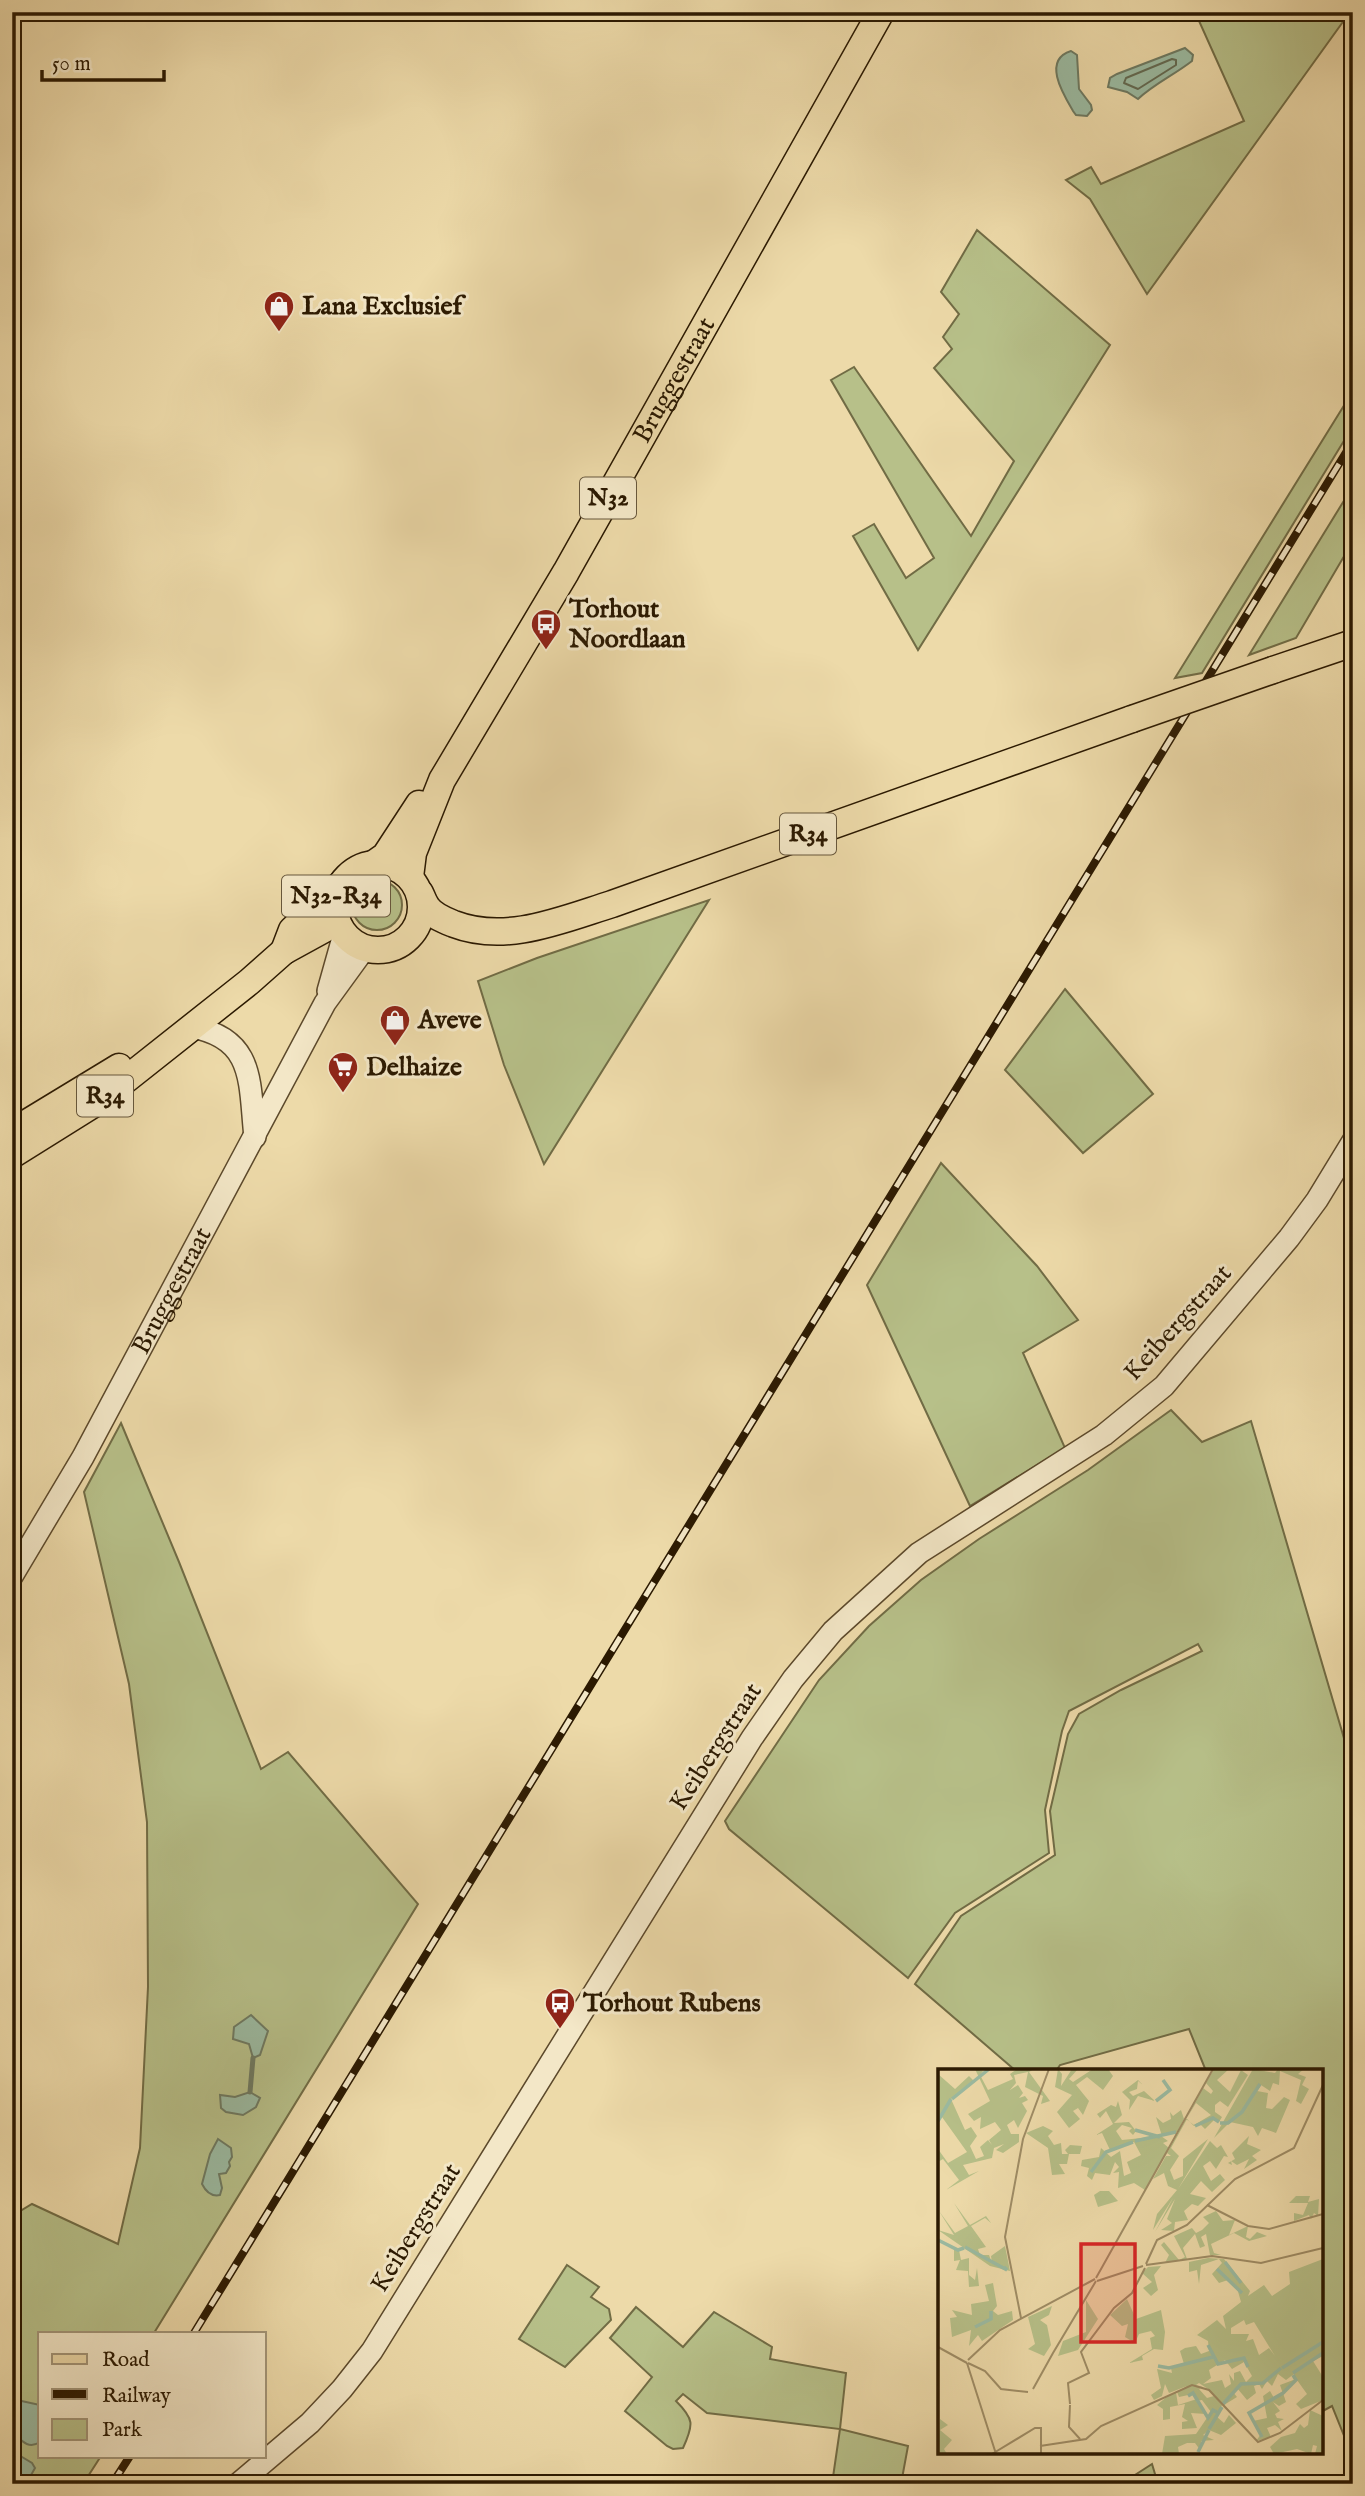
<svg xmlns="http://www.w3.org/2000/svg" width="1365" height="2496" viewBox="0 0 1365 2496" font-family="'IM FELL English',serif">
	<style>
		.green { fill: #b7c089; stroke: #716c45; stroke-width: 2 }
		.water { fill: #9bbba2; stroke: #6e7a62; stroke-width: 2 }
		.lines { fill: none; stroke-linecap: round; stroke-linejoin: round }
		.shore { stroke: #636a52; stroke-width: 2 }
		.stream { stroke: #6e7a62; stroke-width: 5 }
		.minor-casing { stroke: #5c492b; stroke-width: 24 }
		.major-casing { stroke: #2b1901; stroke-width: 29 }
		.minor { stroke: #f3e7c7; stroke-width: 21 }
		.major { stroke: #eddaa9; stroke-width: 26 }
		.rail-casing { stroke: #2b1901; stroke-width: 8 }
		.rail { stroke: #f3e7c7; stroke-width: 5; stroke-dasharray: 16; stroke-linecap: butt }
		.major-bridge-casing { stroke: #2b1901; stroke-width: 29; stroke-linecap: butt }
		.major-bridge { stroke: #eddaa9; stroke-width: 26 }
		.labels { text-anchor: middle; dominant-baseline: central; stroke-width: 6; stroke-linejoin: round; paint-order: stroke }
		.shield { fill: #f3e7c7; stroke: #67573c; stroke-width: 2 }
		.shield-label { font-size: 24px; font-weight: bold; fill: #2b1901 }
		.poi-label { font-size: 26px; font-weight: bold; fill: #2b1901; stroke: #f3e7c7; text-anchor: start }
		.street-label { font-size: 26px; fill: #2b1901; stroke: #f3e7c7 }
		.inset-river { fill: none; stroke: #9bbba2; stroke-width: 3.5 }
		.inset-road { fill: none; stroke: #9f8d66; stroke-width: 2 }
		.view { fill: #d62828; fill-opacity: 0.15; stroke: #d62828; stroke-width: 3.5 }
		.inset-edge { fill: none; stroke: #2b1901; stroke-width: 3.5 }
	</style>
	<rect width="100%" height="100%" fill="#eddaa9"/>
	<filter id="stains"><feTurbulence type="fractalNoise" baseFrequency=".00286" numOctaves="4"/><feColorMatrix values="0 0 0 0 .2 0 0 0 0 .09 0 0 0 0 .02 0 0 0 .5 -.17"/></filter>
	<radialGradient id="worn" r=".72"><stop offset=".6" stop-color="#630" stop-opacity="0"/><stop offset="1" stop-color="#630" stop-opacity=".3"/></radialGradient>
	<!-- green -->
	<g class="green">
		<polygon points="1195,12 1350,12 1147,294 1090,199 1066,180 1091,167 1101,184 1244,121"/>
		<polygon points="977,230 1110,345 918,650 853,536 874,524 906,578 934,558 831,380 854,367 971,536 1014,461 934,368 952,349 943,337 959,314 941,292"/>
		<polygon points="1353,391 1353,426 1202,673 1175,678"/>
		<polygon points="1353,486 1353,541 1296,638 1249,655"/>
		<circle cx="377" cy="905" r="25"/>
		<polygon points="709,900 544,1164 504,1065 478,981 537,958"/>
		<polygon points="1065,989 1153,1094 1083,1153 1005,1070"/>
		<polygon points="941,1163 1037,1266 1078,1320 1023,1353 1065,1448 970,1506 867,1285"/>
		<polygon points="1171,1410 1202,1442 1251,1421 1353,1769 1353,2458 1332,2406 1321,2412 1321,2071 1206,2071 1189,2029 1060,2065 1056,2071 1016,2071 915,1984 961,1916 1055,1855 1050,1811 1068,1734 1079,1714 1121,1690 1202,1651 1198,1644 1069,1711 1062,1731 1045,1810 1049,1853 955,1913 908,1978 729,1829 725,1821 819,1680 869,1626 921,1580 979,1539 1088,1470"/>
		<polygon points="121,1423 179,1562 261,1769 288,1752 418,1904 154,2333 40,2333 40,2456 101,2456 83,2484 12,2484 12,2216 32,2204 118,2244 140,2148 148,1987 147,1822 129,1684 84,1492"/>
		<polygon points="567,2265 599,2287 591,2297 609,2309 611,2320 565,2367 519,2339"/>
		<path d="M636 2307 683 2347 714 2312 772 2347 770 2359 846 2373 840 2429 908 2446 901 2484H832L840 2429 707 2413 683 2394 676 2401C694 2419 694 2424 683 2448L673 2449 667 2446 625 2411 652 2377 610 2338Z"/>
		<polygon points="1152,2464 1158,2484 1121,2484"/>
	</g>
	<!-- water -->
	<g class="water">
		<path d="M1185 48 1193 55 1192 61C1174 75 1154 84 1138 99L1127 92 1108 87 1110 78 1117 74Z"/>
		<path d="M1071 51 1077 55 1079 89 1091 105 1092 110 1087 116 1076 115 1073 111C1063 94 1042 60 1071 51Z"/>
		<polygon points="251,2015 268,2031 260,2055 253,2058 249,2044 233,2039 234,2027"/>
		<polygon points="250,2092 260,2098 256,2107 243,2115 226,2112 221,2108 220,2095 235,2097"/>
		<path d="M218 2139 231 2148 232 2157 229 2162 230 2166 226 2173 219 2174 222 2188 220 2195C211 2197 206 2192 202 2184L210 2154Z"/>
		<path d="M17 2400 40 2405V2442C28 2450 21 2440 12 2432V2402Z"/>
		<polygon points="12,2451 32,2463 35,2468 26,2484 12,2484"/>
	</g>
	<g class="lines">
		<!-- shore -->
		<polygon class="shore" points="1172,59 1176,60 1176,65 1138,89 1124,83 1126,78"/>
		<!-- stream -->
		<polyline class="stream" points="250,2092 253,2058"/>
		<!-- minor casing -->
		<g class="minor-casing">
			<g id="minor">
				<polyline points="328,991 344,934"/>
				<path d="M191 1027C256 1038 249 1084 255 1137"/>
				<path id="s1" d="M12 1576 83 1457 325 1003 365 948"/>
				<polyline points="238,2484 310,2423 342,2389 372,2351 752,1738 793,1679 833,1631 919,1553 1104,1435 1164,1386 1289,1238 1317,1200 1353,1141"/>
			</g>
		</g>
		<!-- major casing -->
		<g class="major-casing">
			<g id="major">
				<polyline points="1273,670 1353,643"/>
				<polyline points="375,863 385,856 419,804"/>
				<circle cx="378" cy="907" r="43"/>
				<path id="s2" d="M410 877 413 853 442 780 566 572 881 12"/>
				<path d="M420 893C422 897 424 903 427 907 433 916 444 920 454 924 506 944 561 920 612 904L1132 719"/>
				<polyline points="284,951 292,930 340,885"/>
				<polyline points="12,1132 119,1067"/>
				<polyline points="12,1155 100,1100 249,982 284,951 337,922"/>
			</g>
		</g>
		<!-- minor -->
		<use href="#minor" class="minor"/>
		<!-- major -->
		<use href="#major" class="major"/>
		<!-- rail casing -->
		<g class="rail-casing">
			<g id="rail">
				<polyline points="194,2333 1353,441"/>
				<polyline points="112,2484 130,2456"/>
			</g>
		</g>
		<!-- rail -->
		<use href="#rail" class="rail"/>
		<!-- major-bridge casing -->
		<g class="major-bridge-casing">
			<polyline id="major-bridge" points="1132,719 1273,670"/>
		</g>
		<!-- major-bridge -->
		<use href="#major-bridge" class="major-bridge"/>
	</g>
	<!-- icons -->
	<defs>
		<g id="shop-pin" transform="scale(1.575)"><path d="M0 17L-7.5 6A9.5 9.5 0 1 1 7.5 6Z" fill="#8f2418" stroke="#f3e7c7"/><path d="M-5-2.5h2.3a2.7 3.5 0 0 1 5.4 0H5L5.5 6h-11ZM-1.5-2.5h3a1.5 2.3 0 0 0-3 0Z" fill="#fff"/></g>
		<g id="bus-pin" transform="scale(1.575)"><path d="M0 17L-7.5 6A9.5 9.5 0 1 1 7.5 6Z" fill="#8f2418" stroke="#f3e7c7"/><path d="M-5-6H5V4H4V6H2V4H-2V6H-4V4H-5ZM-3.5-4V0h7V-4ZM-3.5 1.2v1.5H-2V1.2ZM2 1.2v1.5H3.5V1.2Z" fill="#fff"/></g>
		<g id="supermarket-pin" transform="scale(1.575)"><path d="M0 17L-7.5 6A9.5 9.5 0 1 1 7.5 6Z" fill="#8f2418" stroke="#f3e7c7"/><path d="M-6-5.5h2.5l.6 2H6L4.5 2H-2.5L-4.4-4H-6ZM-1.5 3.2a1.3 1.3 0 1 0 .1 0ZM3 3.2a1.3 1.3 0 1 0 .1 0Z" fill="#fff"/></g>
	</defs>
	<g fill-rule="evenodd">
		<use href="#shop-pin" x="279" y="306"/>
		<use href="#bus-pin" x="546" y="624"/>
		<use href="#shop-pin" x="395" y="1020"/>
		<use href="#supermarket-pin" x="343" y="1067"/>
		<use href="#bus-pin" x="560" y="2003"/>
	</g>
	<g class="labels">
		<!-- shield labels -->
		<g class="shield">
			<rect x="580" y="477.5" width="56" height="41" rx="5"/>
			<rect x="780" y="813.5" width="56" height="41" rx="5"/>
			<rect x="282" y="875.5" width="108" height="41" rx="5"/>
			<rect x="77" y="1075.5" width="56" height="41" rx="5"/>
		</g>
		<g class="shield-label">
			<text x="608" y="498">N32</text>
			<text x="808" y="834">R34</text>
			<text x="336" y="896">N32-R34</text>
			<text x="105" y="1096">R34</text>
		</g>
		<!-- poi labels -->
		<g class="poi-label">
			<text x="302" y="306">Lana Exclusief</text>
			<text x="569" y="609">Torhout<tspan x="569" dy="30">Noordlaan</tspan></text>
			<text x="418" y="1020">Aveve</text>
			<text x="366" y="1067">Delhaize</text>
			<text x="583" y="2003">Torhout Rubens</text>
		</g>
		<!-- street labels -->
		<g class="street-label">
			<text stroke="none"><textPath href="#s2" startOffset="565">Bruggestraat</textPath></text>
			<text stroke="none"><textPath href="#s1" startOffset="327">Bruggestraat</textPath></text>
			<text transform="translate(1178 1323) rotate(-48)">Keibergstraat</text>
			<text transform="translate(716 1747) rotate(-57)">Keibergstraat</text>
			<text transform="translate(416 2228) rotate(-58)">Keibergstraat</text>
		</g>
	</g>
	<!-- overview -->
	<g transform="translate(938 2069)">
		<rect width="385" height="385" fill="#eddaa9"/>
		<path d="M37 0 45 2 42 6 50 21 75 10 72 5 79 0H96L91 3 112 32 103 35 105 27 87 18 90 3 76 6 78 14 72 21 80 16 85 24 81 29 87 27 90 31 84 34 89 42 80 59 76 51 69 56 73 65H81V73L65 84 58 81 66 75 56 79 54 89 25 96 31 106 41 102 8 121 21 111 5 90 0 93V80L10 94 29 83 4 48 0 52V5L17 20 31 7 37 13 13 30 27 61 33 58 39 67 32 77 38 90 46 87 42 78 50 71 54 76 51 71 63 61 57 53 42 60 43 48 36 52 30 45 52 32ZM120 0 124 5 123 17 134 0H140L131 10 135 13 155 0H170L175 7 165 21 149 8 138 16 151 32 145 46 140 39 135 42 142 50 131 59 119 43 134 26 117 18ZM276 0H291L279 11 292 23 303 1 310 6 290 38 282 32 277 36V43L284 48 281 53 276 51 267 60 262 55 256 57 249 50 233 79 241 87 232 101 236 111 245 107V90L270 70 240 120 272 72 279 79 283 76 290 88 286 87 278 100 272 92 265 97 273 112 282 105 287 111 274 123 263 112 252 125 268 129 260 137 254 135 246 142 250 151 237 153 236 162 223 161 234 154 229 150 237 130 217 163 235 129 215 161 219 145 239 121 230 117 226 104 215 110 228 87H233L229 84 248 50 256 56 273 46 258 34 249 49 265 19 273 25 275 22 268 14ZM315 0 337 4 340 0H366L360 5 368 8 364 16 371 20 363 35 358 32 363 11 342 2 341 16 335 14 332 22 323 16 319 22 330 24 328 39 334 40 346 28 352 31 338 64 324 59 320 67 315 58 292 53 276 69ZM200 11 205 16 200 12 199 20 191 23 195 27 206 22 217 32 200 27 191 41 192 31 184 23ZM180 32 184 46 176 54 191 53 198 62 195 66 191 62 194 59 184 56 178 62 184 71 223 67 230 72 225 74 231 79 207 121 196 114 180 119 181 103 175 104 181 98 177 93 172 106 157 104 154 111 149 107 151 99 143 97 144 91 161 88 163 79 173 88 182 82 186 107 193 104 189 93 203 86 196 73 172 81 164 64 158 66 175 55 168 42 162 49 159 45 173 36 178 38ZM243 41 246 50 239 63 224 67 218 48 225 54 233 50 232 43 235 47ZM105 57 115 62 110 67 116 76 123 74 124 85H130L127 81 132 76 144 77 142 85H131L129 95H121L127 105 114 106 110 79 88 64ZM311 67 309 75 323 81 314 87 319 91 306 100 311 90 299 96 293 92 294 96 290 94 297 90 294 84ZM162 122H171L180 132 160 138 156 126ZM358 127H372L370 133 381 130 380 147 376 144 373 150 371 146 356 152V144L365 146 370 134H351ZM16 134 32 156 48 147 53 154 47 149 33 157 48 178 40 180 42 186H51L54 194 53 187 67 177 72 202 52 197 0 161 16 166 1 142 17 164 30 157ZM278 142 285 152 297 151 291 166 310 157 308 168 312 170 319 163 329 167 311 172 296 164 273 175 276 184 283 186H272L268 165 263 168 267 177 262 179 257 165 245 179 249 190 227 194 231 186 223 176 226 173 241 191 247 188 236 167 254 159 258 164 264 161 271 154 265 148ZM0 170 21 181 23 191 31 189V206L37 211 39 199 41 217 31 218 30 202 18 201 22 191 16 192V179ZM385 180V287L375 292 385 308V331L363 340 358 335 369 325 359 311 345 324 348 333 341 337 335 333 342 342 337 345 339 349 346 350 340 353 344 362 337 356 329 359 333 368 318 372 323 365 315 352 329 349 325 327 332 322 336 329 345 325 342 316 358 310 356 305 348 311 340 305 334 317 329 312 324 320 321 315 316 317 318 324 309 331 299 319 295 323 299 328 286 336 270 320 261 314 258 316 265 318 261 320 269 329 276 327 284 336 279 348 286 354 291 346 298 354 283 366 271 361 265 366 276 371 263 372V382L257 374H249L240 378 241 385H224L227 367 258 365 273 343 264 331 258 332 268 345 253 344 259 359 244 360V353L250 352 244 348 247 335 232 338V350L225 351V340L219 336 231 326 238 323 240 336 259 330 255 325 241 328 239 323 249 317 231 324 227 315 224 327 216 331 213 326 223 319 219 300 234 304 233 299 246 295 242 282 247 279 258 277 263 285 271 282 270 272 259 266 279 251 288 260 285 247 303 233 299 219 290 211 281 214 274 205 284 194 281 190 263 196 261 215 259 201 251 203V193L270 189 286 190 312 222 310 227 326 216 334 227 352 215 351 203 385 190ZM306 251 308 256 316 253 337 287 331 279 321 286 315 270 308 272 311 265H293V259ZM287 291 294 300 306 293 314 307 308 313 302 302 296 304V312L291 305 293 315 287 319 284 311 265 315 273 309 271 301ZM223 197 216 206 220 221 213 227 205 219 214 213 204 204 210 198ZM55 214 59 237 55 242 60 246 74 242 75 251 44 272 40 266 31 277 33 261 14 268 12 249 19 248 14 241 34 246 33 235 51 232 47 216ZM189 230 198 250 223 241 227 263 225 281 216 280 204 287 205 291 191 294 214 280 212 269 217 267 213 262 201 265 197 274 187 268 190 255 184 257 172 246ZM148 231 160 250 140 281 120 287 125 272 148 263ZM114 237 111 246 102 251 109 256 113 276 106 287 90 280 97 275 90 248ZM372 341 385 347V385H377L379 377 375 376 373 385 359 380 336 385 332 378 343 368 357 364 362 355 366 359 370 356ZM2 350 10 356 2 361 14 371 6 380 9 385H0Z" fill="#b7c089" fill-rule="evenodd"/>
		<path class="inset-river" d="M14 30 51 0M218 32 232 21 225 11M0 52 13 30M282 54H290L304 43 322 15M257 57 275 49 281 53M197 61 222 68M197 72 238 63M153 103 168 83 195 73M0 171 20 181 26 179M27 178 69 201 66 198M287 193 303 214M279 200 304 224M37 258 53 250V242M270 276 280 295 306 289 310 298M220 297 231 299 275 288M344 299 385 273M355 304 385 284M250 327 255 324 270 349 275 341 282 345M285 335 303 315 325 314 343 299M271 360 284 338M324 368 311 344 345 324 358 311 355 306M260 383 271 361"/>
		<path class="inset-road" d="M269 136 310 157 331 160 385 145M208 195 219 171 249 156 297 110 356 79 385 16M208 196 274 187 323 194 385 179M158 209 275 0M159 212 205 197M83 249 67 168 85 70 111 0M0 278 29 294M115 284 158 212M30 291 62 261 157 210M29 294 58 385M30 294 47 302 63 320 90 323M95 320 115 284M132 335 130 314 151 304 143 283 176 239 194 224 207 199M132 336 131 358 142 370M102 377 148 370 163 357 254 316 271 321 320 373 342 364 385 331M54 385 97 359H103V385"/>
		<path class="view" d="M143 175H197V273H143Z"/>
		<rect width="385" height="385" class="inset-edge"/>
	</g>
	<!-- margin -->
	<rect width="1365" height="2496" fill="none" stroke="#eddaa9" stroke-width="42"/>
	<rect x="14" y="14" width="1337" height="2468" fill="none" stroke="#2b1901" stroke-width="3.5"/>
	<rect x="21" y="21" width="1323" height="2454" fill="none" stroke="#2b1901" stroke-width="2"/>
	<!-- legend -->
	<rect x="38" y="2332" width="228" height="126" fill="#f3e7c7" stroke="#a39578" stroke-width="2"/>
	<rect x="52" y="2354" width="35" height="10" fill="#eddaa9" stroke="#a39578" stroke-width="2"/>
	<text x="102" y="2366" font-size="21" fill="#2b1901">Road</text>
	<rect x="52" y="2389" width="35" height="10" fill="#2b1901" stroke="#a39578" stroke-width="2"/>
	<text x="102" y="2402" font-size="21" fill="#2b1901">Railway</text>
	<rect x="52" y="2419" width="35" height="21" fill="#b7c089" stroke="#a39578" stroke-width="2"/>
	<text x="102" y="2436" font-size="21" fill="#2b1901">Park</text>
	<!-- scale -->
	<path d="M42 70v10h122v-10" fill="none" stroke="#2b1901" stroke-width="3.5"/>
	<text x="52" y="70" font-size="21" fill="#2b1901" stroke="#f3e7c7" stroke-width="5" paint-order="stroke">50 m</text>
	<rect width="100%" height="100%" filter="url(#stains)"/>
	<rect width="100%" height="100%" fill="url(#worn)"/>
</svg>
